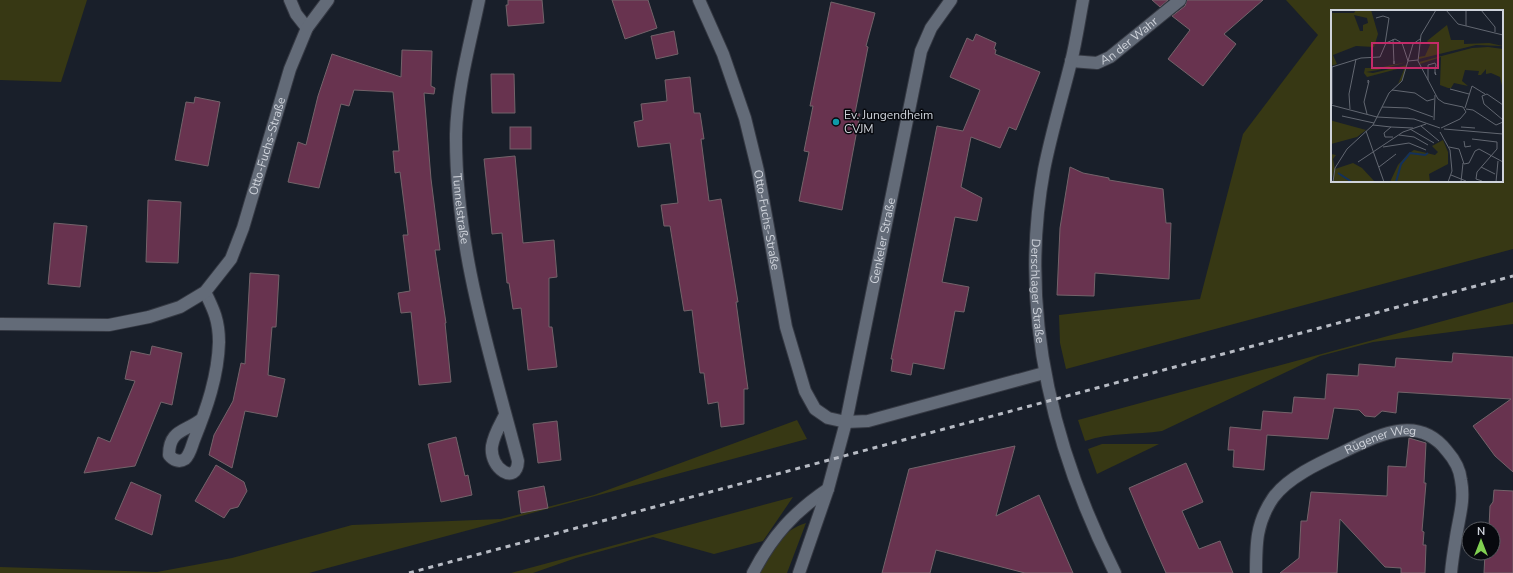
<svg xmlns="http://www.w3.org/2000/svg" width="1513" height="573" viewBox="0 0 1513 573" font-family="'Nunito Sans',sans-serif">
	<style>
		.green { fill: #373814; fill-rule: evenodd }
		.building { fill: #68334f; stroke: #73636a }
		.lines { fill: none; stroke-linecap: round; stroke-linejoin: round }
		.lane-casing { stroke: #353943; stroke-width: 14 }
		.street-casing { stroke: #353943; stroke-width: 14 }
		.secondary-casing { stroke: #353943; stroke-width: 14 }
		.lane { stroke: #636b78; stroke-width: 12 }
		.street { stroke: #636b78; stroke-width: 12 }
		.secondary { stroke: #636b78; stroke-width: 12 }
		.rail { stroke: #b7bbc4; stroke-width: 3; stroke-dasharray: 5 5; stroke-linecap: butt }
		.culture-dot { fill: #0f9aa8; stroke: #07090e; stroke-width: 1.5 }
		.labels { text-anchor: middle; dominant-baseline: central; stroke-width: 3; stroke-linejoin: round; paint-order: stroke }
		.street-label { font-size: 12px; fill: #cfd3db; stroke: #07090e }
		.poi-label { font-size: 12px; fill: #cfd3db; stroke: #07090e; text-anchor: start }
		.inset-river { fill: none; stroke: #13315c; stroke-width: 2 }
		.inset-road { fill: none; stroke: #626771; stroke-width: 1 }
		.view { fill: #c32b68; fill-opacity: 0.15; stroke: #c32b68; stroke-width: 2 }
		.inset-edge { fill: none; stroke: #cfd3db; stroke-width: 2 }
	</style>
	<rect width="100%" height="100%" fill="#191f2a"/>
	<!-- green -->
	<g class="green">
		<polygon points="0,0 87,0 61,82 0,80"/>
		<path d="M1286 0H1513V249L1066 369 1060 343 1059 315 1200 299 1243 134 1318 35ZM1332 11H1502V181H1332Z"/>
		<path d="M1513 302V324L1373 342 1320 356 1162 431C1136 435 1110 432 1085 441L1078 420Z"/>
		<polygon points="797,420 807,439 309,573 0,573 0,567 157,572 232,558 352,525 501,519 594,495"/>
		<polygon points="1102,444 1159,444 1097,474 1088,449"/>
		<polygon points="793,497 763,541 714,554 653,537 576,558 533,573 511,573"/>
		<path d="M806 523 787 573H759C772 551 780 531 806 523Z"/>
	</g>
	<!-- building -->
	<g class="building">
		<polygon points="508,0 542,0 544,23 508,26 506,5 508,5"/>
		<polygon points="612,0 648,0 657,28 625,39"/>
		<polygon points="1152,0 1168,0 1160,7"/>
		<polygon points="1187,0 1263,0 1224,34 1236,44 1203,86 1168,59 1190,30 1172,16 1185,6"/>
		<polygon points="831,2 875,13 866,46 868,47 855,113 860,114 842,210 799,201 809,152 804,151 813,106 810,106"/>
		<polygon points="674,31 678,54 656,59 651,36"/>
		<polygon points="976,34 996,43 994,49 996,50 995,54 1040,72 1016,130 1009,127 1000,148 971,137 961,187 982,198 977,221 955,217 942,282 969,287 964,312 955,311 944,369 913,363 911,375 891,371 893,359 891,359 937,126 963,131 980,90 950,77 967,38 973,41"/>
		<polygon points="402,50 432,51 431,86 435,88 434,94 424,93 431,179 440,250 435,250 446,323 445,323 451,382 419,385 411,312 401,313 398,293 410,291 403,235 408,235 400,172 395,173 393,151 399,151 393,92 354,90 349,106 341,104 319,188 288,182 298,142 306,145 318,96 332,54 401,77"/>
		<polygon points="491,74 514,74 515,113 492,113"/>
		<polygon points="690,77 694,113 700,113 704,139 701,139 709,201 721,199 738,302 736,302 748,389 744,389 744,424 721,427 718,402 708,404 704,373 700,373 692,310 684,311 670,226 664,226 661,205 678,203 670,143 638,147 634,122 643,120 641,104 667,101 665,80"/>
		<polygon points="195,97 220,102 208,166 175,160 186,102 194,103"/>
		<rect x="510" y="127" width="21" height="22"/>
		<polygon points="515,156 523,243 554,240 557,277 549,278 549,327 552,327 557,367 528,370 521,308 513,309 509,283 507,283 502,233 492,234 484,159"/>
		<polygon points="1070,167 1083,173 1109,178 1109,180 1163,189 1166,223 1171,223 1169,279 1095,273 1094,296 1057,295 1060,228"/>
		<polygon points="148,200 181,202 178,263 146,262"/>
		<polygon points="54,223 87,226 80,287 48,284"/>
		<polygon points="250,273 279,275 276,327 272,327 268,375 285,379 277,417 245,411 232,468 209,455 214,435 233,401 241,363 245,364"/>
		<polygon points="152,346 182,353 172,405 161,402 135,466 84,473 98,437 110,442 135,381 125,379 131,351 150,355"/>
		<polygon points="1453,353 1513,357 1513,472 1495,456 1473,426 1511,399 1398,392 1396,413 1382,411 1375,417 1365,416 1359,410 1334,408 1328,439 1267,435 1264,470 1233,467 1234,450 1228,450 1230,427 1261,430 1263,411 1292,413 1294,397 1325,399 1327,374 1358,376 1359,364 1395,367 1396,358 1452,362"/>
		<polygon points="557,421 561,460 538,463 533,424"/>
		<polygon points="456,437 465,476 468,475 472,495 441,502 428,444"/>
		<polygon points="1409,438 1426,443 1424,483 1426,483 1422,531 1424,532 1423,545 1426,545 1425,573 1401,573 1401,568 1385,567 1340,519 1337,573 1280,573 1299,558 1301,521 1307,521 1311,492 1387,496 1388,466 1406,467"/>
		<polygon points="1015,446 996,516 1039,495 1073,573 1025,573 936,550 930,573 882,573 909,469"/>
		<polygon points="1186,463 1203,502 1182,511 1199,549 1220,541 1233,573 1166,573 1145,526 1129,488"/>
		<polygon points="216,465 244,482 247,491 238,507 230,509 224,518 195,501"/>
		<polygon points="131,482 161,495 152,535 115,519"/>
		<polygon points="544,486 548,508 521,513 518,491"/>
		<polygon points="1494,490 1513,491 1513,573 1484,573 1485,553 1493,553 1493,529 1486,529 1487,527 1489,527 1490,506 1493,502"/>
	</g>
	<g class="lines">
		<!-- lane casing -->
		<g class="lane-casing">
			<g id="lane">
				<path id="s1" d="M1071 61 1097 63 1110 57 1180 0"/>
				<path d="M202 419C186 432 169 429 169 455 173 460 179 463 185 459 190 455 192 445 194 440 207 408 218 376 219 342 219 321 214 310 205 292"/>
				<path d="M753 573C772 536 794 512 828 489"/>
			</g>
		</g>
		<!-- street casing -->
		<g class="street-casing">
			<g id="street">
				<polyline points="290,0 296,14 307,28"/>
				<path id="s2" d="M479 0C470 44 457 89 456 134 455 247 490 354 518 461 517 486 489 469 492 446 494 434 500 425 505 415"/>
				<path id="s3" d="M699 0 723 54 745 118 758 171 786 327 805 391 815 409 828 418 846 422 868 421 1044 373"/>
				<path id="s4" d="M0 324 109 325 149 317 180 307 205 292 231 259 243 228 290 69 307 28 328 0"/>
				<path id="s5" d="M799 573 828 489 846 422 921 51 931 28 951 0"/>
				<path id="s6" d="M1256 573C1256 544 1256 523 1273 498 1287 478 1319 463 1341 453 1375 437 1417 412 1447 451 1454 459 1460 470 1461 480 1465 501 1459 517 1456 537 1454 549 1452 561 1451 573"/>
			</g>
		</g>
		<!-- secondary casing -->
		<g class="secondary-casing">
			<g id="secondary">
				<path id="s7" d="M1083 0C1079 21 1076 42 1071 62 1062 98 1051 134 1044 170 1018 311 1052 447 1115 573"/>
			</g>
		</g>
		<!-- lane -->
		<use href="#lane" class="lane"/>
		<!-- street -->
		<use href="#street" class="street"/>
		<!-- secondary -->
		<use href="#secondary" class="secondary"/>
		<!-- rail -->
		<polyline class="rail" points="409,573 1513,276"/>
	</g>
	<!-- markers -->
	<circle class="culture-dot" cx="836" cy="122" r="4"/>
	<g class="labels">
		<!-- street labels -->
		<g class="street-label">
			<text stroke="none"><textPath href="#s1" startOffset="65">An der Wahr</textPath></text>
			<text stroke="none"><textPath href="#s4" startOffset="372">Otto-Fuchs-Straße</textPath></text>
			<text stroke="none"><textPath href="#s2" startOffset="211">Tunnelstraße</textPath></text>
			<text stroke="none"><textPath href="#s3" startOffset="231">Otto-Fuchs-Straße</textPath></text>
			<text stroke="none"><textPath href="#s5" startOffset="343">Genkeler Straße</textPath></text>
			<text stroke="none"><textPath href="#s7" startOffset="296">Derschlager Straße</textPath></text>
			<text stroke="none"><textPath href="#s6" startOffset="203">Rügener Weg</textPath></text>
		</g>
		<!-- poi labels -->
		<g class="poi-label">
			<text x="844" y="115">Ev. Jungendheim<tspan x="844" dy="14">CVJM</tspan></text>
		</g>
	</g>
	<!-- overview -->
	<g transform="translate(1331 10)">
		<rect width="172" height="172" fill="#191f2a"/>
		<path d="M25 0H40L47 24 43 37 25 36 2 45 6 54 0 56V3H23ZM23 5 36 8 37 13 32 15V21H29ZM116 15 120 30H133V34L158 33 172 36 145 35 88 49 87 47 94 46 99 35 96 31ZM157 37 172 39V80L169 67 160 63 155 64V59L150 65H147L148 61 134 60 131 71 137 76 123 73 120 78H117L109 75 110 47 89 54 88 52 141 38ZM76 52 47 60 35 62 42 63 76 55 71 70 67 74 74 57 36 67 33 63 34 58H47ZM0 110 2 111 35 120 26 127 0 134ZM112 130 117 142V154L98 164 99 172H59L67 155 77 144 83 140 104 145 107 142 101 136ZM0 144 5 145 2 149 4 159 22 153 31 158 44 172H2L3 161 0 172Z" fill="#373814" fill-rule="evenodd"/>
		<path class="inset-river" d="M7 163 21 172M65 172 70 154 79 143 94 145 97 143"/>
		<path class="inset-road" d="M105 0 90 25 87 51 107 89 113 93 132 97 135 102 129 109 110 118M115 0 127 14 172 25M150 0 164 17V22M45 8 52 6 58 8 54 34M135 16V0M62 29 63 54V51M97 70V55L104 53 105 55 104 59V64L105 65 104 62M119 79 138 84M61 80 84 83 96 91 103 89M1 94V57L30 48 49 47 55 33 64 29 71 33 77 51 87 50M0 95 46 107 83 109 109 118M172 95 156 84 151 86 153 94 172 110M51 97 77 98 102 107M134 98 141 76 154 84M19 99 18 84 25 49M135 99 142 100 165 115 172 112M36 104 33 92 38 71 37 70V73M11 106 43 113M103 110 104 85M42 115 60 117M90 116 108 131M130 117 144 118M79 119 103 133M113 119 172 124M35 121 53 172M109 122 119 140 121 161 117 172M68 125 83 127 97 135M62 127H54L53 123 60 117 82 118M141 129 166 132V139L146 162 145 169 151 171M133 131 134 137 140 136M52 137 78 133 95 140M118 137 128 139 133 154 138 153 144 141 148 139 172 152M27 152 72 122 95 114M48 157 65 144M150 157 164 164M120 165 135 171M2 172 4 158 16 139 42 115 58 83 71 71 82 34 89 29M130 172 132 153M165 172 167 151"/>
		<path class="view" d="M41 33H107V58H41Z"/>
		<rect width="172" height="172" class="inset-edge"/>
	</g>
	<!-- north arrow -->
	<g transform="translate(1481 541)"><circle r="19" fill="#07090e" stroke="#575a60"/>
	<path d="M0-3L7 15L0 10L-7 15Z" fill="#80d051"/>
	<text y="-6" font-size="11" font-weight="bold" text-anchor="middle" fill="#cfd3db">N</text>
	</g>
</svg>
